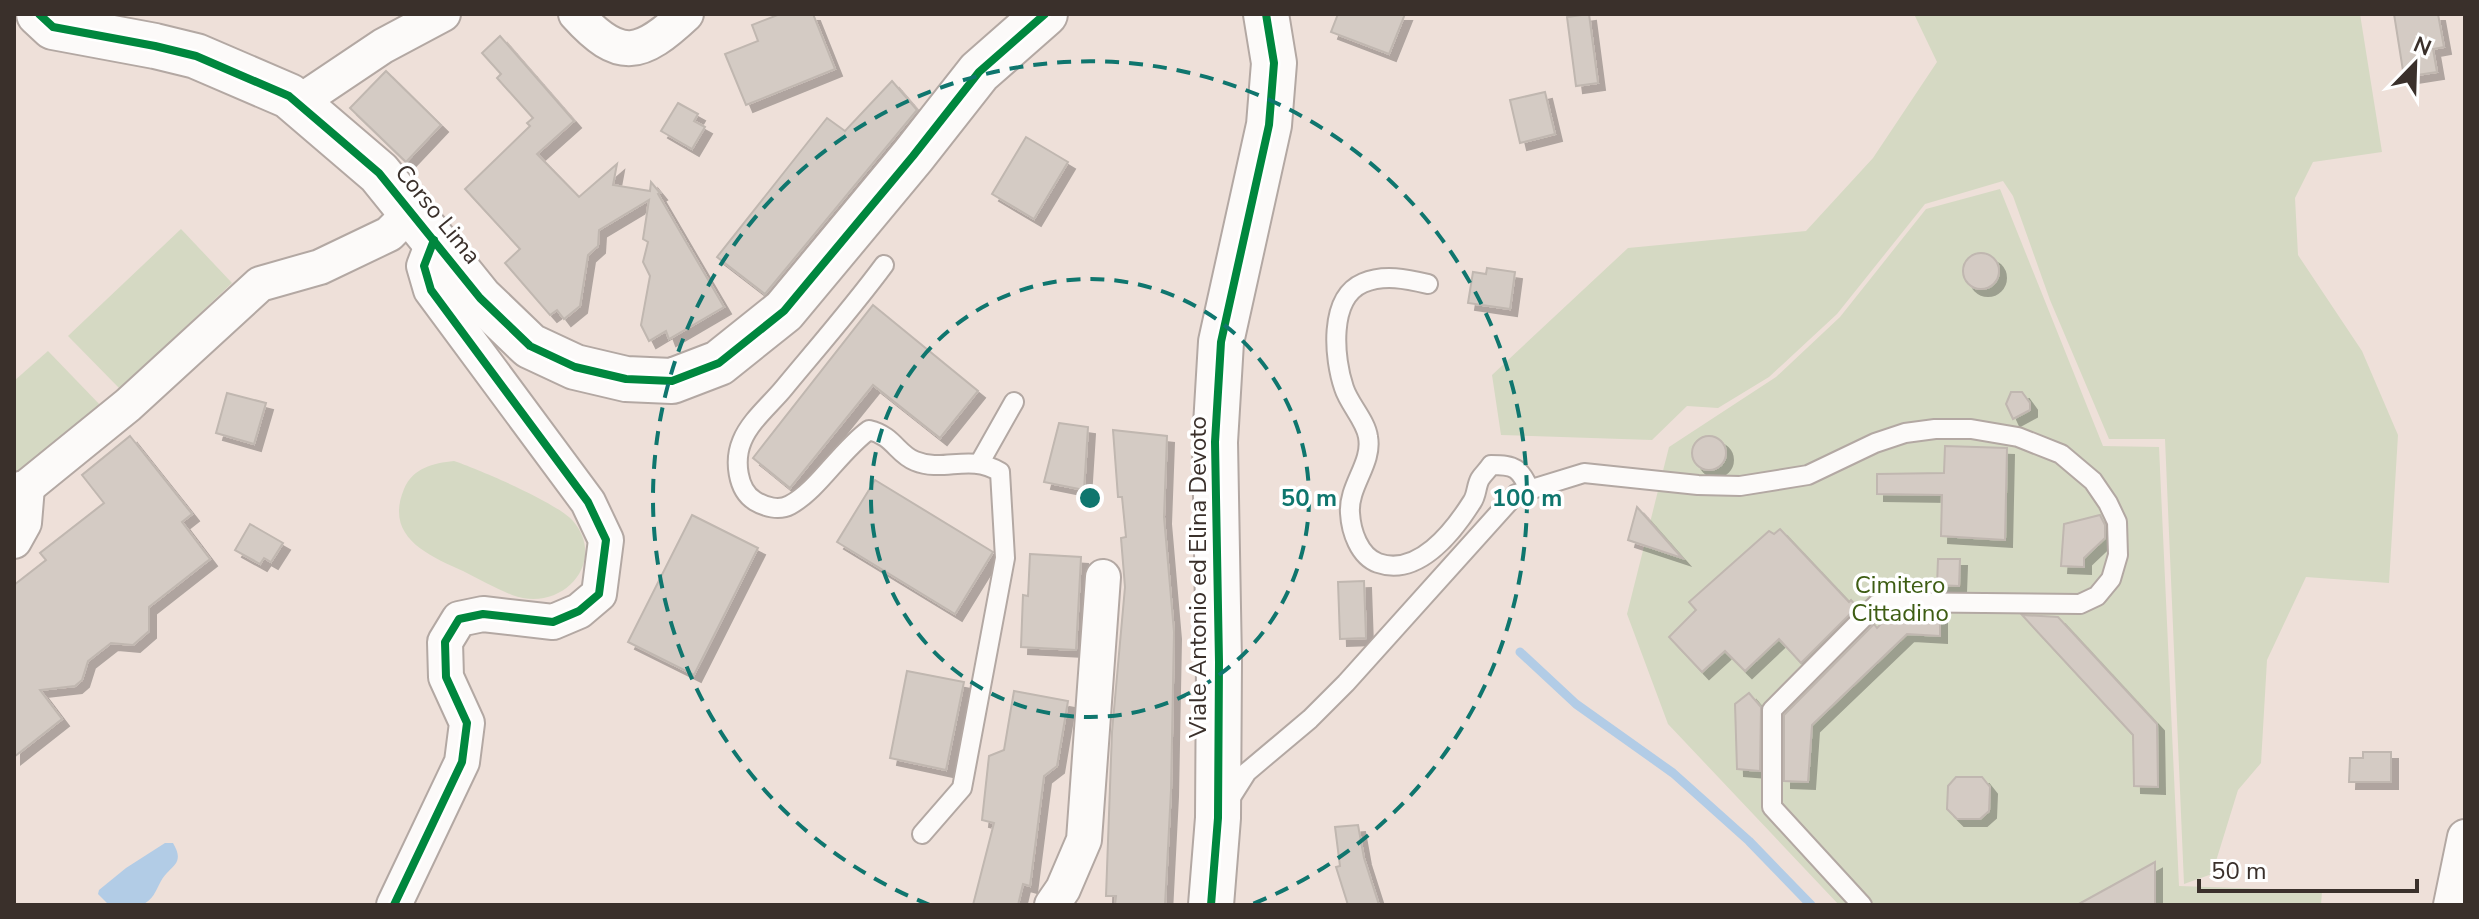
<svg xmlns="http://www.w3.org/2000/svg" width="2479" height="919" viewBox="0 0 2479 919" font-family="'Nunito Sans',sans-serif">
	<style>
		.green { fill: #d5d9c3 }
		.water { fill: #b2cce6 }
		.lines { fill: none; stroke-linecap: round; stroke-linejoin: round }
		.stream { stroke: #b2cce6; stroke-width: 9 }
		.building { fill: #d4cbc4; stroke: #c0b7b0; stroke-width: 2; filter: url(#shadow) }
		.service-casing { stroke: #b3a8a3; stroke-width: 22 }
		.minor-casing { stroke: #b3a8a3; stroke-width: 38 }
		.tertiary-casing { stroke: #b3a8a3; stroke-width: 48 }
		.service { stroke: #fcfaf9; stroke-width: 18 }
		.minor { stroke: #fcfaf9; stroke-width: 34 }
		.tertiary { stroke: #fcfaf9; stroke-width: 44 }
		.cycleway-casing { stroke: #fff; stroke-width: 13 }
		.cycleway { stroke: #00873e; stroke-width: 8 }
		.ring { fill: none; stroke: #0f766e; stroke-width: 4; stroke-dasharray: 14 10 }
		.labels { text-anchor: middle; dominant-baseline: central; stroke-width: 7; stroke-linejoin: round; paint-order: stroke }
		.street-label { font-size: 24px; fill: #3a302b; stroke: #fff }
		.park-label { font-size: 24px; fill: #3e5d14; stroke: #fff }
		.centre { fill: #0f766e; stroke: #fff; stroke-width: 4 }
		.ring-label { font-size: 24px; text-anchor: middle; font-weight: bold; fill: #0f766e; stroke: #fff; stroke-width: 7; stroke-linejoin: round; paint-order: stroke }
	</style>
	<defs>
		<filter id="shadow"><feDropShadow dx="7" dy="7" stdDeviation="0" flood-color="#0004"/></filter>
	</defs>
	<rect width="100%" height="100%" fill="#eee0d9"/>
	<!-- green -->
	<g class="green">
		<polygon points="1914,14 2360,14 2382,152 2313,162 2295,198 2298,255 2362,351 2398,435 2389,583 2306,577 2267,660 2261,763 2238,790 2212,874 2184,884 2165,439 2109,439 2050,300 2013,196 2003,181 1925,204 1837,314 1769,377 1718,408 1687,406 1652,440 1501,435 1492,375 1628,248 1806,231 1873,158 1937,62"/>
		<polygon points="2000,189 2103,446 2159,447 2179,886 2322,891 2321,905 1839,905 1668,724 1627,614 1669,447 1776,377 1840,317 1926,209"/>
		<polygon points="181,229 232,283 120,389 68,336"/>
		<polygon points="48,351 102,407 34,470 14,475 14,381"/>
		<path d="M454 461C478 469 558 503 573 521 608 562 562 614 512 595 495 588 479 579 463 571 428 555 384 537 404 489 413 468 433 463 454 461Z"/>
	</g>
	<!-- water -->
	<path class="water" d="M165 843H173C186 865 170 865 161 881 156 890 153 901 141 905 133 908 118 905 109 905L98 894 99 890 126 868Z"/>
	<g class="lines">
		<!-- stream -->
		<polyline class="stream" points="1520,652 1576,704 1673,773 1749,841 1811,905"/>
	</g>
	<!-- building -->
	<g class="building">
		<polygon points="780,14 813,14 835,69 746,105 725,54 758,41 752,25"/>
		<polygon points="1338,14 1405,14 1389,54 1331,32"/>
		<polygon points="1589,14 1598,83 1576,86 1567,17"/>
		<polygon points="2394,14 2438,14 2444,47 2433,49 2437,72 2404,77"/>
		<polygon points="500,36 574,121 537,154 579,197 617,164 613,185 650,191 651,182 660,193 658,194 724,307 669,339 666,331 649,341 641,325 650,276 643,262 648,242 643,239 649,200 599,230 598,246 588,255 580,306 564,319 557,310 550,315 505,263 520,249 465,189 530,126 527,123 533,118 497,78 501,74 482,53"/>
		<polygon points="386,71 441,125 406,162 350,108"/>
		<polygon points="892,81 917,110 765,294 717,257 827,118 845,131"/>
		<polygon points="1545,92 1555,134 1520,143 1510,100"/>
		<polygon points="678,103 698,114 694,121 705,127 692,149 661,131"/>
		<polygon points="1026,137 1068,162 1034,219 992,194"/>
		<circle cx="1981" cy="271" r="18"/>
		<polygon points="1487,268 1515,272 1510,309 1468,303 1473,272 1486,274"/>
		<polygon points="873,305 978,391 940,438 873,385 790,488 753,458"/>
		<polygon points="2011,392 2022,392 2030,403 2030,410 2013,419 2006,404"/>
		<polygon points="227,393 266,403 254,444 216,433"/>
		<polygon points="1059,423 1088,427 1084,490 1044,482"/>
		<polygon points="1113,430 1167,436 1164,517 1174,632 1171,790 1165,905 1115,905 1116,896 1106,896 1112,732 1125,587 1121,538 1126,537 1122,497 1118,497"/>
		<polygon points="130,436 192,514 182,522 210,559 149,607 149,631 133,645 111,643 88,661 82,680 75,686 40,690 62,719 14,757 14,585 46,560 40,553 104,503 82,475"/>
		<circle cx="1709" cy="453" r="17"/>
		<polygon points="1945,446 2007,448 2005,540 1941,536 1942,495 1877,494 1877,474 1944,473"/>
		<polygon points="875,480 993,552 955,614 837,542"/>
		<polygon points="1637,507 1682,558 1628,540"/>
		<polygon points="692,515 758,548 694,675 628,642"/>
		<polygon points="2100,515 2105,525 2105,538 2084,558 2084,567 2061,566 2064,524"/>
		<polygon points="250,524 283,543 271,562 264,558 260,564 235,550"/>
		<polygon points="1780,529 1849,602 1851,600 1857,607 1801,663 1779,639 1745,671 1725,651 1702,672 1669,637 1696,610 1689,602 1769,531 1774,534"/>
		<polygon points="1030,554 1081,557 1076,650 1021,647 1023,595 1028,596"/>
		<polygon points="1938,559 1960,559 1959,586 1937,585"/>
		<polygon points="1364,581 1366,638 1340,639 1338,582"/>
		<polygon points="1891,614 1940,615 1940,636 1907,634 1812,725 1808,782 1784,781 1784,715 1874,624 1877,628"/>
		<polygon points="2022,615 2058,617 2157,724 2158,787 2134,786 2133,735"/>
		<polygon points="907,671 964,682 946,770 890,758"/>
		<polygon points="1014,691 1068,701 1057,766 1044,776 1030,886 1023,884 1018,905 973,905 994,823 982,820 989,756 1004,750"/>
		<polygon points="1749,693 1761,707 1760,771 1737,769 1735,704"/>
		<polygon points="2363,752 2391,752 2391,782 2349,782 2350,758 2363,758"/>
		<polygon points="1956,777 1982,777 1990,787 1989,811 1980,819 1957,819 1947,809 1948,786"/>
		<polygon points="1358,825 1364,858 1379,905 1348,905 1336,867 1340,866 1335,827"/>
		<polygon points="2155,862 2155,905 2077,905"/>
	</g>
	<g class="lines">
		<!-- service casing -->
		<g class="service-casing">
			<g id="service">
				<path d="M884 265C853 307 818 347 784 388 771 404 750 421 742 441 734 460 737 490 755 501 765 507 779 511 790 505 818 490 840 451 869 430 894 436 897 454 915 461 944 473 969 453 1000 472L1005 558 962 788 922 834"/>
				<path d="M1428 284C1407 279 1384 274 1363 283 1328 298 1334 359 1344 388 1349 404 1366 421 1368 437 1373 463 1348 486 1350 513 1351 531 1359 556 1378 563 1418 577 1453 532 1472 502 1477 495 1476 486 1480 479 1483 474 1488 470 1491 465 1516 465 1519 468 1530 490"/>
				<polyline points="979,464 1014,402"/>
				<polyline points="1228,802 1247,772 1310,719 1346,683 1516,494 1584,473 1698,485 1740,486 1808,475 1875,443 1905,433 1935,429 1971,429 2018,437 2061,454 2093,481 2108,503 2117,522 2118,555 2111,579 2097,596 2080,604 1884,602 1876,605 1772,710 1772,807 1862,905"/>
			</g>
		</g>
		<!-- minor casing -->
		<g class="minor-casing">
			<g id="minor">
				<path d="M576 14C620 63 641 56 686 14"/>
				<polyline points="298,103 383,46 443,14"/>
				<polyline points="14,491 27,487 128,405 260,284 320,267 389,234 411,212"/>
				<polyline points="14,541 24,523 27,487"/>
				<polyline points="394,905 462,762 467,723 446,677 445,642 459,619 483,614 553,622 579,611 599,594 606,540 588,502 431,290 424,266 434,240"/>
				<polyline points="1052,905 1063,889 1084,840 1103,577"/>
				<polyline points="2451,905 2465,837"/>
			</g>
		</g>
		<!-- tertiary casing -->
		<g class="tertiary-casing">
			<g id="tertiary">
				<polyline points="39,14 53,27 155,46 196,56 289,96 379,173 480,298 530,346 575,367 626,379 672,381 719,363 784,311 913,156 979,72 1045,14"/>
				<polyline points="1211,905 1218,818 1219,662 1215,442 1221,342 1269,125 1274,63 1266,14"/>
			</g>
		</g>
		<!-- service -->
		<use href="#service" class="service"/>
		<!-- minor -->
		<use href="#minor" class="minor"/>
		<!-- tertiary -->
		<use href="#tertiary" class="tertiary"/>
		<!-- cycleway casing -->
		<g class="cycleway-casing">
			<g id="cycleway">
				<polyline points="39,14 53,27 155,46 196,56 289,96 379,173 480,298 530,346 575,367 626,379 672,381 719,363 784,311 913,156 979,72 1045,14"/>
				<polyline points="394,905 462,762 467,723 446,677 445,642 459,619 483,614 553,622 579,611 599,594 606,540 588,502 431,290 424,266 434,240"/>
				<polyline points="1211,905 1218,818 1219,662 1215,442 1221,342 1269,125 1274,63 1266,14"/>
			</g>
		</g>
		<!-- cycleway -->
		<use href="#cycleway" class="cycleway"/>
	</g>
	<!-- distance rings -->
	<g class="ring">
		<circle cx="1090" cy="498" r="219"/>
		<path d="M930 905A437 437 0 1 1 1250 905"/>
	</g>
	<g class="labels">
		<!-- street labels -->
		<g class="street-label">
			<text transform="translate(438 214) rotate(51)">Corso Lima</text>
			<text transform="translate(1198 577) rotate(-90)">Viale Antonio ed Elina Devoto</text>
		</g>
		<!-- park labels -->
		<g class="park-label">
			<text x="1900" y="585">Cimitero<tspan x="1900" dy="28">Cittadino</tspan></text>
		</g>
	</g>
	<circle cx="1090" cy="498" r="12" class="centre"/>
	<g class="ring-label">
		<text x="1309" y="506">50 m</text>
		<text x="1527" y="506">100 m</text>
	</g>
	<!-- border -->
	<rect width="2479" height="919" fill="none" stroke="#3a302b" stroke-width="32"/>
	<!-- north arrow -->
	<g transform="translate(2415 64) rotate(23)" stroke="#ffffff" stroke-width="6" paint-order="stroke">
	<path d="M0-6L14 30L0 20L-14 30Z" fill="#3a302b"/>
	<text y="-12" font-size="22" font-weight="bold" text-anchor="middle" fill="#3a302b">N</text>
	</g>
	<!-- scale -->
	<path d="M2199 879v12h218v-12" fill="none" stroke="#3a302b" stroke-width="4"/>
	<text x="2211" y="879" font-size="24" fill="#3a302b" stroke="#ffffff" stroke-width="6" paint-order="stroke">50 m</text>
</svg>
